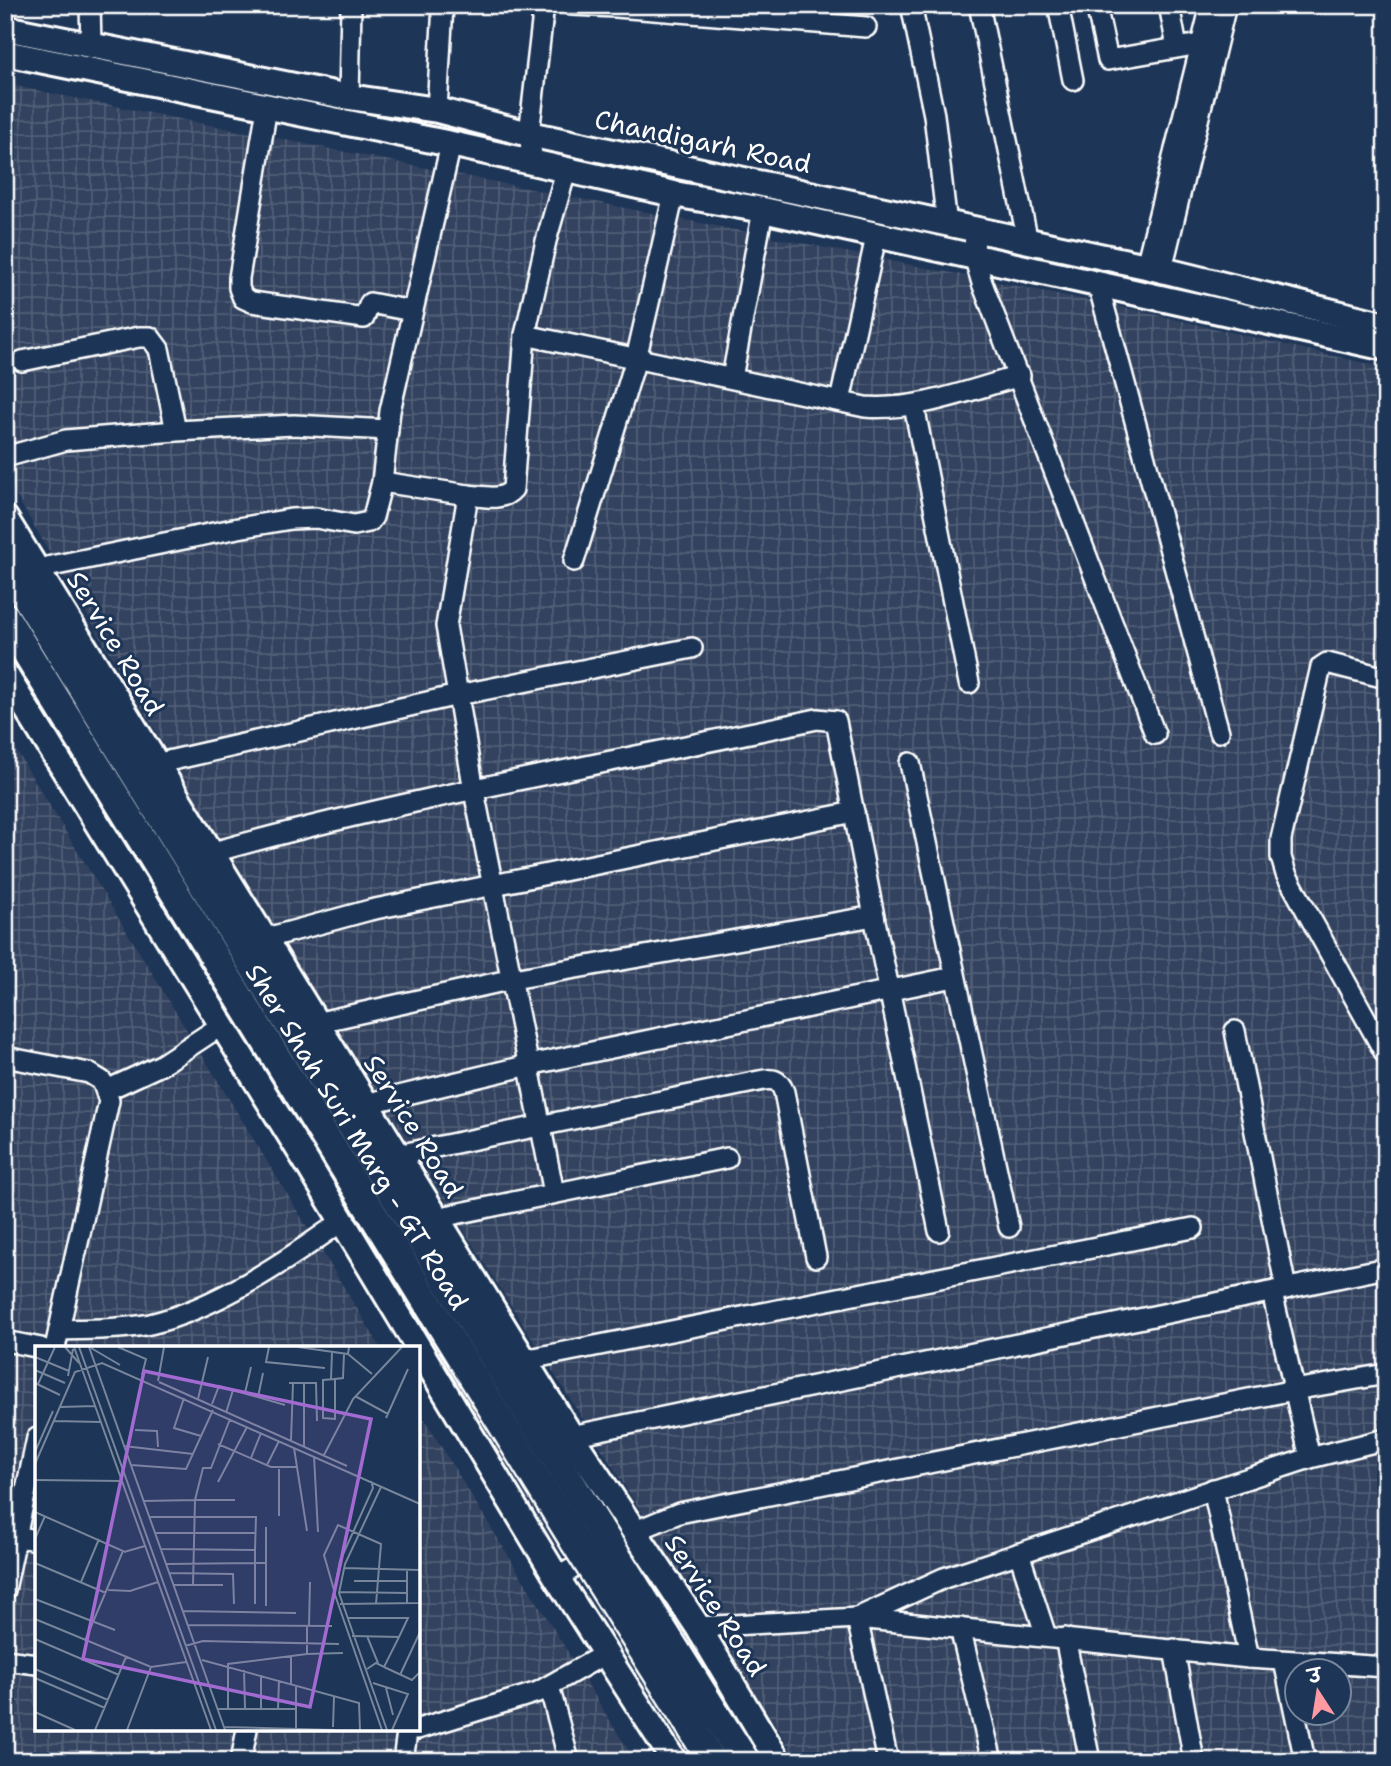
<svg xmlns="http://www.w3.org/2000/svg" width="1391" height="1766" viewBox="0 0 1391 1766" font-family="'Shantell Sans','Playpen Sans Deva',sans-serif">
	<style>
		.industrial { fill: url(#industrial-grid); fill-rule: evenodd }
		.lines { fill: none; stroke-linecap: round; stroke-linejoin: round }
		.minor-casing { stroke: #fff; stroke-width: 24 }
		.major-casing { stroke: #fff; stroke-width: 30 }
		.highway-casing { stroke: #fff; stroke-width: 33 }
		.minor { stroke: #1d3557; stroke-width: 19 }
		.major { stroke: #1d3557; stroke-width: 24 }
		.highway { stroke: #1d3557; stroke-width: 28 }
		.highway-bridge-casing { stroke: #fff; stroke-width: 33; stroke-linecap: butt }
		.highway-bridge { stroke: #1d3557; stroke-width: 28 }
		.labels { text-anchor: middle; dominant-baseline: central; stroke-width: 6; stroke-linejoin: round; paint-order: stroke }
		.street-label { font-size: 26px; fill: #fff; stroke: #1d3557 }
		.inset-road { fill: none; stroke: #77869a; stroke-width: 2 }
		.view { fill: #a36bd2; fill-opacity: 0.15; stroke: #a36bd2; stroke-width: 3.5 }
		.inset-edge { fill: none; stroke: #fff; stroke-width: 3.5 }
	</style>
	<defs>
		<pattern id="industrial-grid" width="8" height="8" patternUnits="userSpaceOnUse" patternTransform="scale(1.75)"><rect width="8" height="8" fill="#32425e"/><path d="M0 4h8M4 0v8" fill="none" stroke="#515e76"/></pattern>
	</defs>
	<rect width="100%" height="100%" fill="#1d3557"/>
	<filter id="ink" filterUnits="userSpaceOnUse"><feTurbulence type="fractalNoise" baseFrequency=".0143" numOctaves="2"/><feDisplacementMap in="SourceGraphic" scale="14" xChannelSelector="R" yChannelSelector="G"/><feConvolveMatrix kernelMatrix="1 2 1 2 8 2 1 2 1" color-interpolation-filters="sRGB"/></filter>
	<g filter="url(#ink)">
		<!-- industrial -->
		<g class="industrial">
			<path d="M5 84 1127 308 1386 368V859L1382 877 1383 1080 1386 1084V1761H798L257 902 5 477ZM1296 1672H1338V1714H1296Z"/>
			<polygon points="5,732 381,1348 37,1348 37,1729 418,1729 418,1409 635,1761 5,1761"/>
		</g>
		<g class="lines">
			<!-- minor casing -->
			<g class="minor-casing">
				<g id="minor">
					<polyline points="90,5 91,45"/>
					<polyline points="571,5 616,7 866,27"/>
					<polyline points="911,5 934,115 947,225"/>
					<polyline points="979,5 1028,242"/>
					<polyline points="1058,5 1073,80"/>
					<polyline points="1096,5 1108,60 1200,44"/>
					<polyline points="1169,5 1177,47"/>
					<polyline points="349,97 351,5"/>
					<polyline points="267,107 239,278 239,288 243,298 252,302 364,318 370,303 412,311"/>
					<polyline points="437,110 443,5"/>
					<polyline points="533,162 529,134 544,5"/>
					<polyline points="975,230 974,256 982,283 1155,734"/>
					<polyline points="1146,266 1211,5"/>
					<polyline points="1162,269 1226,5"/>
					<polyline points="1098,284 1219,732"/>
					<path d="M525 335 865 407C918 411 969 390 1020 376"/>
					<polyline points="22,361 139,337 150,337 159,349 176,431"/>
					<polyline points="732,378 763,210"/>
					<polyline points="840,401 876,237"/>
					<polyline points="914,406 969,683"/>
					<polyline points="5,457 66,440 176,431 294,425 388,430"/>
					<polyline points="382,482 468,495"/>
					<polyline points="574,561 636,359 674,194"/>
					<polyline points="37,569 238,528 291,519 316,518 354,525 369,522 373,517 382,482 390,411 451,144"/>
					<polyline points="1386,678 1327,663 1321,667 1281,839 1281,857 1286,874 1386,1055"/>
					<polyline points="910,763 1009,1227"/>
					<path d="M155 764 458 695 446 626 468 495C483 496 502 502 513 489L525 335 546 241 566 171"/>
					<path d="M210 853C409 797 614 762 817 719L836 721 874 916 513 979 315 1023"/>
					<polyline points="874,916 939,1231"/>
					<polyline points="263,939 370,910 854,812"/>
					<polyline points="1235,1031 1286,1289"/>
					<polyline points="5,1057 89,1073 102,1081 109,1101 55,1348"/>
					<polyline points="107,1090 161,1065 222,1025"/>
					<polyline points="365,1104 529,1065 954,977"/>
					<path d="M397 1155 759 1081C773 1078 779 1079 784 1092L816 1257"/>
					<polyline points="554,1193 474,791 458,695 692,648"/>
					<polyline points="436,1218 727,1158"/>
					<polyline points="1272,1292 1310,1458 1386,1439"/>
					<path d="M59 1330C89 1329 121 1330 150 1324 215 1309 288 1260 342 1221"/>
					<polyline points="5,1341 41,1348"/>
					<polyline points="524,1360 1193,1228"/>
					<polyline points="571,1436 1386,1268"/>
					<polyline points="1213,1489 1249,1658"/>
					<polyline points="6,1535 37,1540"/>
					<polyline points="1019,1553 1046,1636"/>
					<polyline points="557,1578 633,1532 679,1513 1294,1390 1386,1374"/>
					<polyline points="5,1590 37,1438"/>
					<polyline points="698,1627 857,1618 1249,1658 1386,1667"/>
					<polyline points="960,1628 992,1761"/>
					<polyline points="1065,1638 1090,1761"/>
					<polyline points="1174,1649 1194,1761"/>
					<polyline points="5,1660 37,1664"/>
					<polyline points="1284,1661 1305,1761"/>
					<polyline points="549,1686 569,1761"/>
					<polyline points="418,1729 538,1692 605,1654"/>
					<polyline points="241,1761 247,1729"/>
					<polyline points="403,1761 407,1732"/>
					<polyline points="888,1761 857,1618 944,1578 1310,1458"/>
				</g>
			</g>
			<!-- major casing -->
			<g class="major-casing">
				<g id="major">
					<polyline points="5,28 349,97 437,110 529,134 1146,266 1386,325"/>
					<polyline points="5,53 451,144 674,194 763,210 1386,348"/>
					<polyline points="5,518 571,1436 698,1627 778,1761"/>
					<polyline points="5,674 309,1166 557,1578 674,1761"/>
				</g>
			</g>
			<!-- highway casing -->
			<g class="highway-casing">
				<g id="highway">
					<path id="s1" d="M5 562 598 1527"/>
					<polyline points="5,617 575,1542"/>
					<polyline points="712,1709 745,1761"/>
					<polyline points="688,1722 712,1761"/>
				</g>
			</g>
			<!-- minor -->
			<use href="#minor" class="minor"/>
			<!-- major -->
			<use href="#major" class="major"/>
			<!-- highway -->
			<use href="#highway" class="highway"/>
			<!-- highway-bridge casing -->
			<g class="highway-bridge-casing">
				<g id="highway-bridge">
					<polyline points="598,1527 712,1709"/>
					<polyline points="575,1542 688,1722"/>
				</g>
			</g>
			<!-- highway-bridge -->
			<use href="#highway-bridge" class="highway-bridge"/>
		</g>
	</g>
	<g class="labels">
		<!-- street labels -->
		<g class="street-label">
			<text transform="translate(703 141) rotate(12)">Chandigarh Road</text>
			<text transform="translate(116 643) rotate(59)">Service Road</text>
			<text transform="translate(414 1126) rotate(58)">Service Road</text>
			<text stroke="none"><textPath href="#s1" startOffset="674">Sher Shah Suri Marg - GT Road</textPath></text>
			<text transform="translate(716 1605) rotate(57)">Service Road</text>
		</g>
	</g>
	<!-- overview -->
	<g transform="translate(35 1346)">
		<rect width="385" height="385" fill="#1d3557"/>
		<path class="inset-road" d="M30 1 44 17M39 1 176 384M44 1 181 384M54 1 190 384M83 1 111 13 107 29M234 1 231 16 290 22M263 1 313 8 314 1M56 2 85 19M313 8 337 28M0 11 34 25M0 24 30 37M33 30 38 3M296 33 297 6M300 33 288 34V72L301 73M123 35 129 1M124 36 312 120M0 37 25 49M254 37H281L282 75M3 38 20 1M210 47 216 21M320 50 353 68M223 51 228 27M149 52 139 82 166 90M163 53 173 11M177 58 184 40 250 59M25 61 60 60M191 67 198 44M351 72 373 23M300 73V33L308 32 309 8M19 75 66 76M100 84 122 85 123 101M256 94 258 37M183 98 236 121H263M89 100 158 108M269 100V37M259 102 272 185M0 106 18 65M289 109 318 53 367 1M279 110 283 186M216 112 226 87M0 118 40 26 67 17 385 158M96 119 151 123 178 64M232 119 244 95M0 134 87 135M336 135 338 142 305 215 299 246 347 384M183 136 212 81M346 141 310 218 304 247 352 384M108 155 160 154 168 122H176L195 73M0 166 88 205 50 295M244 170V123M115 171H221L220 204 125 203M231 181V260M120 187H220M0 193 10 170M89 206 110 200M0 217 71 247M131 218 231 217M309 222 385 224M134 227 198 228 199 258M319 235H372M46 236 64 193M138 239H188M158 239 160 154H200M73 244 95 245 123 236M299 244 289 209 303 179 346 198 341 258M305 246 372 247M0 253 80 284M372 257V223M385 257V221M220 258V204M305 258 385 257M148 265 261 267M312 272H373L364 291M0 273 116 321 151 316M153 279 297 280M272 280V308L308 307M274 280 275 236M317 290 364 291 349 321 341 317 332 323M332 290 343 317M0 293 84 329M150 300 168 295 304 298M256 310V339M167 314 324 357 325 384M349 321 377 334 385 326M0 323 73 354M209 324 210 362M365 329 385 286M0 332 70 362M338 337 373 348 357 384M261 340V384M351 342 358 369M226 362V329M183 363H261M193 363V318L272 308M243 363 244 334M0 366 40 384M189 381 300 384M298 381 299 351M60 384 91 311M92 384 116 321"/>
		<path class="view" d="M109 25 336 73 275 361 48 313Z"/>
		<rect width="385" height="385" class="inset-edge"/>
	</g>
	<!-- margin -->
	<rect width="1391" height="1766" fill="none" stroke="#1d3557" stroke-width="28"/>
	<rect x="14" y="14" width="1363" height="1738" fill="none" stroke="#fff" stroke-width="2.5" filter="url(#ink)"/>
	<!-- north arrow -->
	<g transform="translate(1318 1692) rotate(348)"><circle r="33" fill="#1d3557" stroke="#77869a" stroke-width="2"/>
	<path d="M0-5L12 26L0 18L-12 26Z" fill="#ff9aa2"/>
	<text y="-10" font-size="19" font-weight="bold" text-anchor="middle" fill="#ffffff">उ</text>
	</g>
</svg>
